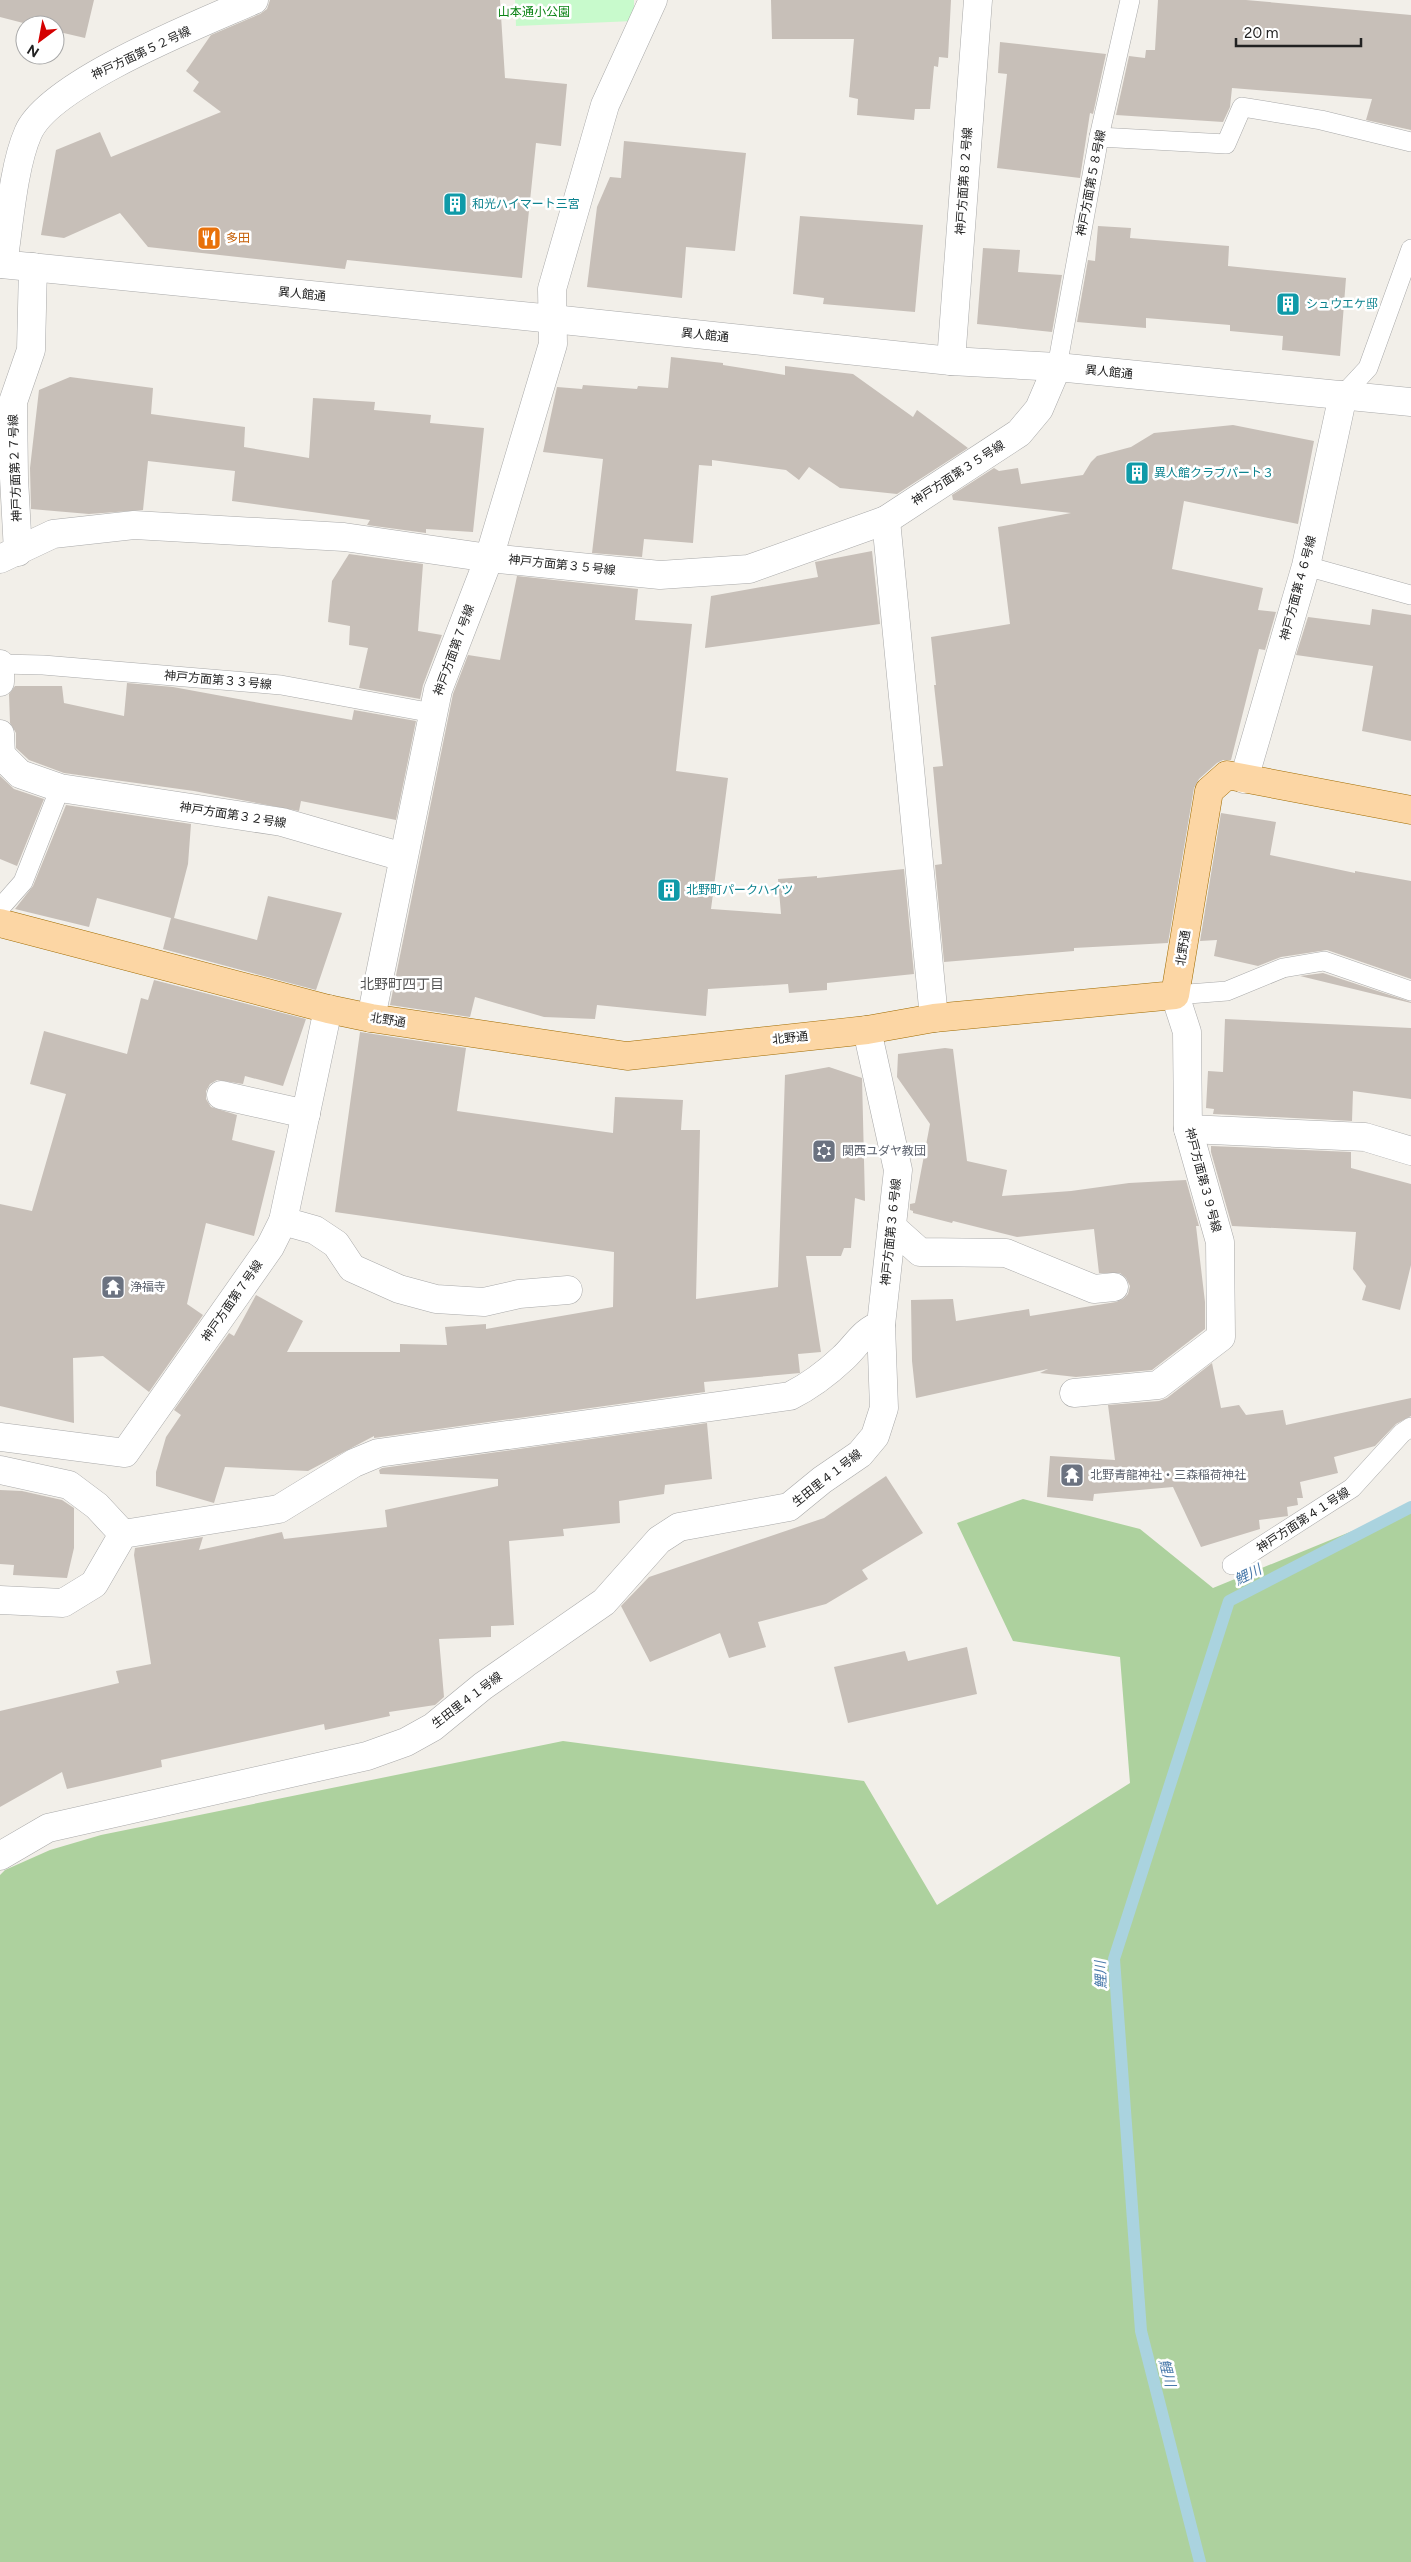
<svg xmlns="http://www.w3.org/2000/svg" width="1411" height="2562" viewBox="0 0 1411 2562" font-family="Figtree,'Noto Sans JP',sans-serif">
	<style>
		.forest { fill: #add19e }
		.park { fill: #c8facc }
		.lines { fill: none; stroke-linecap: round; stroke-linejoin: round }
		.stream { stroke: #aad3df; stroke-width: 12 }
		.building { fill: #c7bfb8 }
		.service-casing { stroke: #a9a9a9; stroke-width: 20 }
		.minor-casing { stroke: #a9a9a9; stroke-width: 29 }
		.primary-casing { stroke: #a06b00; stroke-width: 29 }
		.service { stroke: #fff; stroke-width: 19 }
		.minor { stroke: #fff; stroke-width: 28 }
		.primary { stroke: #fcd6a4; stroke-width: 28 }
		.labels { text-anchor: middle; dominant-baseline: central; stroke-width: 5; stroke-linejoin: round; paint-order: stroke }
		.park-label { font-size: 12px; fill: #0c8416; stroke: #fff }
		.street-label { font-size: 12px; fill: #222; stroke: #fff }
		.culture-label { font-size: 12px; fill: #0d838f; stroke: #fff; text-anchor: start }
		.food-label { font-size: 12px; fill: #c56008; stroke: #fff; text-anchor: start }
		.worship-label { font-size: 12px; fill: #5b616d; stroke: #fff; text-anchor: start }
		.neighbourhood-label { font-size: 14px; fill: #555; stroke: #fff }
		.water-label { font-size: 14px; font-style: italic; fill: #4a7aab; stroke: #fff }
	</style>
	<rect width="100%" height="100%" fill="#f2efe9"/>
	<!-- forest -->
	<polygon class="forest" points="1023,1499 1140,1529 1213,1588 1411,1507 1411,2562 0,2562 0,1875 5,1870 50,1850 101,1835 563,1741 864,1781 937,1905 1130,1783 1120,1657 1013,1641 957,1523"/>
	<!-- park -->
	<polygon class="park" points="515,0 634,0 634,21 516,26"/>
	<g class="lines">
		<!-- stream -->
		<polyline class="stream" points="1200,2562 1141,2331 1114,1959 1229,1601 1411,1507"/>
	</g>
	<!-- building -->
	<g class="building">
		<polygon points="0,0 94,0 85,38 55,31 55,25 31,25 0,17"/>
		<polygon points="270,0 500,0 505,78 567,84 561,146 536,143 522,278 347,260 345,269 148,247 120,213 64,238 41,235 56,150 100,132 111,157 221,112 193,91 199,82 186,71 211,35 260,14 267,9"/>
		<polygon points="771,0 951,0 948,58 939,57 938,67 934,66 930,109 915,109 914,120 857,115 858,99 849,97 854,39 772,39"/>
		<polygon points="1158,0 1246,0 1411,15 1411,130 1366,120 1372,99 1232,88 1230,107 1223,122 1116,115 1129,56 1145,58 1146,50 1155,50"/>
		<polygon points="1000,42 1106,54 1093,114 1090,113 1080,178 997,168 1007,74 998,73"/>
		<polygon points="624,141 746,153 735,251 686,247 682,298 587,287 597,207 610,177 621,178"/>
		<polygon points="800,216 923,225 915,312 823,304 824,298 793,294"/>
		<polygon points="1098,226 1131,228 1130,238 1229,246 1228,266 1346,278 1340,356 1282,350 1283,336 1230,331 1230,325 1146,318 1146,328 1077,322 1088,260 1095,261"/>
		<polygon points="983,248 1020,250 1018,272 1062,275 1052,332 977,324"/>
		<polygon points="671,357 723,363 723,365 785,375 785,366 853,374 913,417 917,410 968,448 897,494 840,488 809,467 799,480 786,470 712,460 712,466 699,465 693,543 644,539 642,557 592,553 603,459 543,452 557,387 582,389 583,385 637,389 638,386 668,388"/>
		<polygon points="70,377 153,388 151,414 245,427 244,447 309,458 313,398 375,402 374,410 431,415 430,423 484,428 473,532 426,529 426,533 367,525 370,520 232,501 235,471 148,461 143,510 89,514 31,509 30,468 39,390"/>
		<polygon points="1233,425 1314,441 1298,524 1184,501 1172,569 1263,588 1258,610 1276,612 1265,650 1259,649 1231,760 1223,760 1217,763 1199,779 1194,788 1168,943 1074,948 1074,951 944,962 935,865 942,864 933,767 943,766 934,685 936,685 931,637 1010,624 998,527 1071,513 953,500 952,495 994,468 999,471 1018,468 1021,484 1083,475 1091,462 1097,456 1131,447 1154,433"/>
		<polygon points="872,551 880,624 705,648 711,596 818,577 815,562"/>
		<polygon points="349,554 423,564 418,631 442,635 423,685 420,699 359,688 368,648 349,645 350,626 328,622 332,581"/>
		<polygon points="517,576 638,589 635,620 692,624 676,771 728,778 711,909 781,914 778,879 817,876 817,878 904,869 914,974 827,983 827,990 789,993 788,984 708,989 706,1016 597,1005 595,1019 544,1017 475,997 470,1017 390,1005 453,694 468,655 500,660"/>
		<polygon points="1372,609 1411,615 1411,741 1362,731 1373,666 1296,655 1308,617 1370,625"/>
		<polygon points="127,683 173,687 352,720 354,710 416,721 396,820 301,801 299,811 194,791 64,773 29,760 16,748 16,733 10,723 9,694 15,686 62,686 64,703 124,716"/>
		<polygon points="0,776 14,789 44,799 17,866 0,859"/>
		<polygon points="66,805 191,824 188,864 174,918 257,940 268,896 342,913 316,990 163,949 171,918 97,898 89,927 15,909 33,886"/>
		<polygon points="1221,813 1276,822 1270,855 1355,873 1355,871 1411,881 1411,979 1327,950 1281,957 1258,966 1214,956 1217,940 1200,941"/>
		<polygon points="1323,973 1411,1002 1411,1003 1300,976"/>
		<polygon points="154,980 306,1019 283,1086 245,1076 243,1084 217,1080 210,1084 206,1091 206,1099 211,1107 237,1115 232,1140 275,1151 254,1236 206,1223 187,1304 203,1315 149,1392 103,1356 73,1358 74,1423 0,1406 0,1204 32,1211 66,1094 30,1084 44,1031 127,1054 141,998 148,1000"/>
		<polygon points="1225,1019 1411,1028 1411,1099 1353,1091 1352,1121 1213,1114 1214,1109 1206,1108 1208,1071 1223,1072"/>
		<polygon points="360,1032 466,1048 457,1111 613,1133 615,1097 683,1100 681,1130 700,1130 696,1299 778,1287 785,1075 829,1067 862,1078 865,1201 855,1198 851,1248 844,1248 841,1256 806,1256 821,1352 798,1354 800,1373 704,1382 705,1392 374,1438 374,1436 308,1471 225,1467 214,1503 156,1486 156,1472 166,1437 181,1415 174,1410 229,1333 234,1336 256,1295 303,1321 287,1352 400,1352 400,1344 447,1345 445,1327 486,1324 486,1329 613,1307 614,1252 335,1212"/>
		<polygon points="945,1048 953,1049 967,1161 1007,1170 1002,1196 1071,1191 1129,1183 1186,1180 1199,1226 1196,1226 1205,1302 1205,1329 1152,1370 1076,1377 1040,1373 1048,1369 916,1398 912,1361 911,1300 953,1299 956,1321 1029,1309 1030,1316 1116,1302 1123,1299 1128,1294 1130,1286 1126,1278 1120,1273 1099,1273 1094,1229 1017,1237 953,1221 952,1223 913,1213 913,1211 910,1210 910,1204 915,1203 930,1124 897,1077 898,1054"/>
		<polygon points="1211,1146 1351,1152 1351,1168 1411,1184 1411,1265 1400,1310 1362,1300 1366,1286 1353,1269 1356,1232 1232,1226 1211,1152"/>
		<polygon points="1212,1363 1221,1408 1239,1405 1246,1415 1283,1410 1286,1425 1411,1398 1411,1416 1396,1424 1375,1446 1334,1457 1338,1473 1300,1482 1303,1498 1297,1498 1298,1505 1287,1507 1288,1516 1259,1520 1260,1529 1201,1547 1173,1487 1094,1494 1093,1501 1047,1497 1050,1456 1115,1460 1108,1405 1159,1401 1167,1398"/>
		<polygon points="707,1423 712,1479 665,1485 664,1494 619,1501 620,1523 563,1529 564,1536 509,1541 514,1625 491,1626 491,1637 439,1639 444,1697 435,1705 389,1712 390,1716 325,1730 324,1724 161,1760 162,1767 67,1789 62,1772 0,1807 0,1711 119,1683 116,1671 151,1664 134,1555 135,1548 203,1537 199,1550 282,1532 284,1539 387,1527 385,1510 498,1486 498,1479 380,1474 379,1470 382,1468"/>
		<polygon points="886,1476 923,1533 862,1570 868,1579 826,1604 758,1622 766,1647 729,1658 720,1633 650,1662 621,1606 649,1577 824,1518"/>
		<polygon points="0,1490 22,1491 62,1500 74,1508 74,1548 67,1578 13,1575 14,1565 0,1564"/>
		<polygon points="967,1647 977,1694 848,1723 834,1667 905,1651 908,1661"/>
	</g>
	<g class="lines">
		<!-- service casing -->
		<g class="service-casing">
			<g id="service">
				<polyline points="1099,137 1226,144 1242,107 1321,120 1411,142"/>
				<polyline points="1057,367 1099,137 1130,0"/>
				<polyline points="1343,395 1368,368 1411,249"/>
				<polyline points="1306,566 1411,595"/>
				<polyline points="0,664 43,665 281,685 433,713"/>
				<polyline points="0,908 23,882 60,788"/>
				<polyline points="1175,995 1227,991 1283,968 1324,961 1411,991"/>
				<polyline points="1232,1565 1352,1488 1402,1433 1411,1427"/>
			</g>
		</g>
		<!-- minor casing -->
		<g class="minor-casing">
			<g id="minor">
				<polyline points="0,264 553,319 951,361 1057,367 1411,402"/>
				<path d="M3 264C9 227 13 167 28 133 49 83 202 23 254 0"/>
				<polyline points="951,361 978,0"/>
				<polyline points="886,520 934,1018"/>
				<polyline points="18,552 14,478 13,402 31,350 33,267"/>
				<polyline points="0,559 53,534 134,525 344,537 489,558 660,575 749,569 886,520 1019,433 1039,409 1057,367"/>
				<polyline points="0,664 0,682"/>
				<polyline points="0,734 1,755 20,774 60,788 282,822 403,857"/>
				<polyline points="1244,779 1306,566 1343,395"/>
				<polyline points="371,1018 438,690 489,558 553,344 552,289 605,105 653,0"/>
				<polyline points="221,1095 306,1114"/>
				<polyline points="1188,1129 1365,1137 1411,1151"/>
				<polyline points="283,1221 315,1230 336,1244 352,1268 399,1289 436,1299 484,1302 519,1294 568,1290"/>
				<polyline points="892,1227 920,1252 1006,1253 1094,1289 1114,1287"/>
				<polyline points="1074,1393 1158,1385 1221,1337 1220,1242 1188,1129 1187,1032 1175,995"/>
				<polyline points="0,1437 125,1453 270,1247 283,1221 328,1009"/>
				<polyline points="0,1470 69,1485 97,1506 123,1534"/>
				<path d="M0 1600 63 1603 94 1584 123 1534 279 1509 354 1463 378 1453 790 1396C810 1386 826 1374 843 1358 857 1345 863 1331 881 1325"/>
				<polyline points="0,1856 48,1828 367,1756 406,1742 433,1727 483,1686 604,1602 659,1540 679,1527 789,1507 822,1480 860,1454 875,1436 884,1408 881,1325 898,1170 867,1030"/>
			</g>
		</g>
		<!-- primary casing -->
		<g class="primary-casing">
			<polyline id="primary" points="0,923 328,1009 371,1018 627,1056 867,1030 934,1018 1175,995 1209,791 1227,775 1411,810"/>
		</g>
		<!-- service -->
		<use href="#service" class="service"/>
		<!-- minor -->
		<use href="#minor" class="minor"/>
		<!-- primary -->
		<use href="#primary" class="primary"/>
	</g>
	<!-- icons -->
	<defs>
		<g id="building-square" transform="scale(1.25)"><rect x="-9" y="-9" width="18" height="18" rx="4" fill="#0f9aa8" stroke="#fff"/><path d="M-4-6H4V6H1V3H-1V6H-4ZM-2.5-4.3h1.7v1.8h-1.7ZM.8-4.3h1.7v1.8H.8ZM-2.5-1h1.7V.8h-1.7ZM.8-1h1.7V.8H.8Z" fill="#fff"/></g>
		<g id="restaurant-square" transform="scale(1.25)"><rect x="-9" y="-9" width="18" height="18" rx="4" fill="#e8710a" stroke="#fff"/><path d="M-5-6h1v4h1v-4h1v4h1v-4h1v5L-1.5 .5V6h-2V.5L-5-1ZM5-6V6H3V1.5H1.5Q1.5-4 5-6Z" fill="#fff"/></g>
		<g id="synagogue-square" transform="scale(1.25)"><rect x="-9" y="-9" width="18" height="18" rx="4" fill="#6b7280" stroke="#fff"/><path d="M0-6.5L5.6 3.2H-5.6ZM0 6.5L5.6-3.2H-5.6Z" fill="#fff"/></g>
		<g id="temple-square" transform="scale(1.25)"><rect x="-9" y="-9" width="18" height="18" rx="4" fill="#6b7280" stroke="#fff"/><path d="M0-6L5-2H3V0L6.5 2.5H4V6H1.5V3h-3V6H-4V2.5H-6.5L-3 0V-2H-5Z" fill="#fff"/></g>
	</defs>
	<g fill-rule="evenodd">
		<use href="#building-square" x="455" y="204"/>
		<use href="#restaurant-square" x="209" y="238"/>
		<use href="#building-square" x="1288" y="304"/>
		<use href="#building-square" x="1137" y="473"/>
		<use href="#building-square" x="669" y="890"/>
		<use href="#synagogue-square" x="824" y="1151"/>
		<use href="#temple-square" x="113" y="1287"/>
		<use href="#temple-square" x="1072" y="1475"/>
	</g>
	<g class="labels">
		<!-- park labels -->
		<g class="park-label">
			<text x="534" y="12">山本通小公園</text>
		</g>
		<!-- street labels -->
		<g class="street-label">
			<text transform="translate(141 53) rotate(-25)">神戸方面第５２号線</text>
			<text transform="translate(964 181) rotate(-86)">神戸方面第８２号線</text>
			<text transform="translate(1091 183) rotate(-79)">神戸方面第５８号線</text>
			<text transform="translate(302 294) rotate(6)">異人館通</text>
			<text transform="translate(705 335) rotate(6)">異人館通</text>
			<text transform="translate(1109 372) rotate(6)">異人館通</text>
			<text transform="translate(15 468) rotate(-92)">神戸方面第２７号線</text>
			<text transform="translate(958 473) rotate(-33)">神戸方面第３５号線</text>
			<text transform="translate(562 565) rotate(6)">神戸方面第３５号線</text>
			<text transform="translate(1298 588) rotate(-75)">神戸方面第４６号線</text>
			<text transform="translate(454 650) rotate(-70)">神戸方面第７号線</text>
			<text transform="translate(218 680) rotate(5)">神戸方面第３３号線</text>
			<text transform="translate(233 815) rotate(9)">神戸方面第３２号線</text>
			<text transform="translate(1183 948) rotate(-81)">北野通</text>
			<text transform="translate(388 1020) rotate(9)">北野通</text>
			<text transform="translate(790 1038) rotate(-6)">北野通</text>
			<text transform="translate(1203 1180) rotate(75)">神戸方面第３９号線</text>
			<text transform="translate(891 1232) rotate(-84)">神戸方面第３６号線</text>
			<text transform="translate(232 1301) rotate(-55)">神戸方面第７号線</text>
			<text transform="translate(827 1478) rotate(-38)">生田里４１号線</text>
			<text transform="translate(1303 1520) rotate(-33)">神戸方面第４１号線</text>
			<text transform="translate(467 1700) rotate(-37)">生田里４１号線</text>
		</g>
		<!-- culture labels -->
		<g class="culture-label">
			<text x="472" y="204">和光ハイマート三宮</text>
			<text x="1306" y="304">シュウエケ邸</text>
			<text x="1154" y="473">異人館クラブパート３</text>
			<text x="686" y="890">北野町パークハイツ</text>
		</g>
		<!-- food labels -->
		<g class="food-label">
			<text x="226" y="238">多田</text>
		</g>
		<!-- worship labels -->
		<g class="worship-label">
			<text x="842" y="1151">関西ユダヤ教団</text>
			<text x="130" y="1287">浄福寺</text>
			<text x="1090" y="1475">北野青龍神社・三森稲荷神社</text>
		</g>
		<!-- neighbourhood labels -->
		<g class="neighbourhood-label">
			<text x="402" y="984">北野町四丁目</text>
		</g>
		<!-- water labels -->
		<g class="water-label">
			<text transform="translate(1248 1575) rotate(-27)">鯉川</text>
			<text transform="translate(1101 1975) rotate(-92)">鯉川</text>
			<text transform="translate(1167 2373) rotate(76)">鯉川</text>
		</g>
	</g>
	<!-- north arrow -->
	<g transform="translate(40 40) rotate(212)"><circle r="24" fill="#ffffff" stroke="#a7a7a7"/>
	<path d="M0-4L9 19L0 12L-9 19Z" fill="#d40000"/>
	<text y="-8" font-size="14" font-weight="bold" text-anchor="middle" fill="#222222">N</text>
	</g>
	<!-- scale -->
	<path d="M1236 38v8h125v-8" fill="none" stroke="#222222" stroke-width="2.5"/>
	<text x="1244" y="38" font-size="15" fill="#222222" stroke="#ffffff" stroke-width="4" paint-order="stroke">20 m</text>
</svg>
